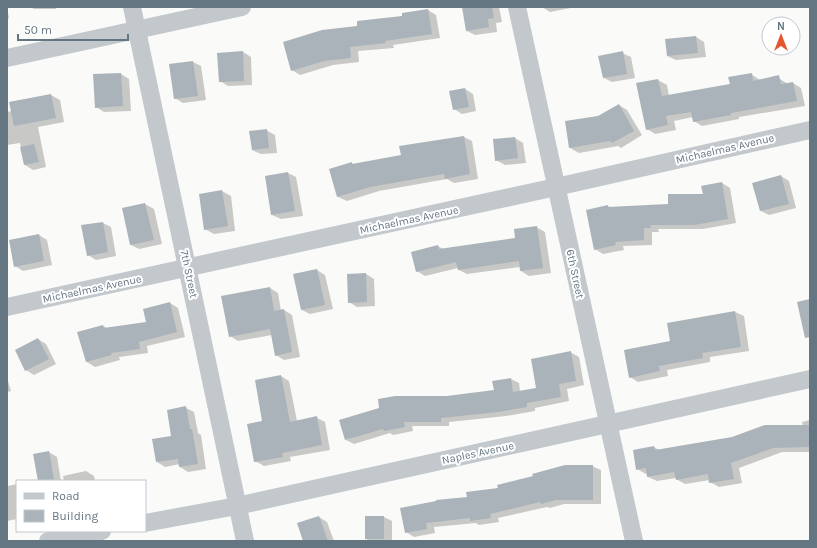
<svg xmlns="http://www.w3.org/2000/svg" width="817" height="548" viewBox="0 0 817 548" font-family="Karla,sans-serif">
	<style>
		.shadow { fill: #0003 }
		.building { fill: #aab3b9 }
		.lines { fill: none; stroke-linecap: round; stroke-linejoin: round }
		.street { stroke: #c3c8cc; stroke-width: 18 }
		.labels { text-anchor: middle; dominant-baseline: central; stroke-width: 4; stroke-linejoin: round; paint-order: stroke }
		.street-label { font-size: 11px; fill: #657683; stroke: #fff }
	</style>
	<rect width="100%" height="100%" fill="#fafaf8"/>
	<!-- shadow -->
	<g class="shadow">
		<polygon points="7,7 9,18 7,19"/>
		<polygon points="30,7 56,7 56,9 34,9"/>
		<polygon points="463,7 499,7 502,22 496,23 497,32 475,35 467,31"/>
		<polygon points="542,7 576,7 550,12"/>
		<polygon points="428,10 436,15 440,38 393,45 394,48 358,51 359,62 333,65 300,75 292,70 359,27"/>
		<polygon points="696,37 704,42 706,57 676,60 667,56"/>
		<polygon points="243,52 251,57 252,85 228,86 220,81"/>
		<polygon points="622,53 631,57 635,78 612,82 604,78"/>
		<polygon points="193,62 201,66 206,100 183,103 175,98"/>
		<polygon points="121,74 129,79 131,111 104,112 96,107"/>
		<polygon points="751,74 760,80 780,79 788,84 793,83 801,88 805,106 739,117 739,119 702,126 694,121 693,117 674,121 676,130 655,134 647,129 658,80 667,85 669,96 731,85"/>
		<polygon points="465,89 473,94 476,111 462,114 454,109"/>
		<polygon points="51,95 60,100 64,122 38,127 46,167 33,170 25,165 20,143 7,145 7,112 12,111 10,102"/>
		<polygon points="619,105 627,110 642,135 621,148 618,146 579,153 570,148 598,117"/>
		<polygon points="266,130 275,135 277,153 261,154 252,150"/>
		<polygon points="464,137 472,141 478,179 454,183 447,179 379,191 347,201 338,197 352,163 354,165 402,156"/>
		<polygon points="515,138 523,143 526,163 505,165 496,160"/>
		<polygon points="288,173 296,177 303,216 281,219 272,215"/>
		<polygon points="781,176 789,181 796,208 769,215 761,211"/>
		<polygon points="722,183 730,188 736,223 703,229 658,229 659,232 652,232 652,245 623,246 624,250 603,254 595,249 608,206 611,208 669,205 704,195"/>
		<polygon points="222,191 231,196 235,231 214,234 205,229"/>
		<polygon points="145,204 154,209 162,244 139,249 131,245"/>
		<polygon points="103,223 111,227 116,256 96,260 88,255"/>
		<polygon points="536,227 545,232 551,273 529,276 521,271 520,267 467,274 459,270 458,268 425,276 417,271 438,246 443,249 516,239"/>
		<polygon points="39,235 47,240 52,265 23,271 15,266"/>
		<polygon points="317,270 325,275 333,309 310,314 302,310"/>
		<polygon points="366,274 374,279 375,306 357,307 349,302"/>
		<polygon points="270,288 278,293 281,311 284,310 292,315 300,357 284,360 276,355 272,335 238,341 230,336"/>
		<polygon points="170,303 178,308 185,337 147,346 148,353 119,357 120,360 95,367 87,362 78,333 103,326 107,328 147,323"/>
		<polygon points="735,312 744,316 749,351 710,357 710,362 667,370 668,376 638,382 630,377 672,342 668,324"/>
		<polygon points="38,339 46,344 56,364 34,375 26,370"/>
		<polygon points="570,352 579,357 584,385 567,389 569,401 535,408 535,411 506,416 449,422 449,426 412,426 413,431 393,435 390,433 354,444 346,440 447,397 495,391 511,379 519,383 520,391 537,389"/>
		<polygon points="281,376 289,381 297,421 317,418 325,422 330,450 290,457 291,461 264,466 255,461 264,422"/>
		<polygon points="7,378 11,391 7,392"/>
		<polygon points="186,408 194,412 198,433 201,435 206,469 188,472 180,467 180,464 165,467 157,462 172,437"/>
		<polygon points="810,420 810,452 782,452 739,468 742,483 719,487 710,482 710,480 685,484 676,479 676,478 657,481 648,477 648,474 646,474 637,469 654,447 659,450 803,426 802,422"/>
		<polygon points="49,452 57,457 61,481 39,481 34,455"/>
		<polygon points="592,466 601,470 601,504 564,504 550,508 547,507 498,518 499,522 479,525 476,523 434,527 435,533 414,537 406,532 468,497 499,488"/>
		<polygon points="86,471 94,476 95,481 64,481 63,476"/>
		<polygon points="7,482 8,486 17,484 17,519 7,521"/>
		<polygon points="319,517 327,522 334,541 304,541"/>
		<polygon points="384,517 392,521 392,541 370,541 366,539"/>
	</g>
	<!-- building -->
	<g class="building">
		<polygon points="462,7 492,7 494,18 488,19 489,27 466,31"/>
		<polygon points="428,9 432,34 385,41 386,43 350,47 351,58 324,61 291,71 283,42 322,30 357,26 357,21 402,16 402,13"/>
		<polygon points="696,36 698,53 667,56 665,39"/>
		<polygon points="243,51 244,81 219,82 217,53"/>
		<polygon points="623,51 627,74 603,78 598,56"/>
		<polygon points="193,61 198,96 174,99 169,64"/>
		<polygon points="121,73 123,106 95,108 93,74"/>
		<polygon points="752,73 753,81 779,75 781,84 793,82 797,101 731,113 731,115 693,122 691,112 666,116 668,125 646,130 636,83 658,79 662,96 730,84 728,77"/>
		<polygon points="465,88 469,107 453,110 449,91"/>
		<polygon points="51,94 56,118 14,126 9,102"/>
		<polygon points="619,104 634,131 612,143 610,141 569,148 565,121 598,116"/>
		<polygon points="267,129 269,148 252,150 249,131"/>
		<polygon points="464,136 470,174 445,179 444,174 370,187 337,197 329,169 352,162 352,164 401,155 399,146"/>
		<polygon points="515,137 518,158 495,161 493,139"/>
		<polygon points="34,144 39,162 24,165 20,147"/>
		<polygon points="288,172 295,211 271,215 265,176"/>
		<polygon points="781,175 789,204 760,211 752,183"/>
		<polygon points="722,182 728,219 694,225 650,225 651,228 644,228 644,240 615,242 616,245 594,250 586,210 608,205 608,207 668,204 668,194 703,194 701,186"/>
		<polygon points="222,190 228,226 204,230 199,194"/>
		<polygon points="145,203 154,240 130,245 122,208"/>
		<polygon points="103,222 108,252 87,256 81,225"/>
		<polygon points="537,226 543,268 520,271 519,261 458,270 456,262 416,272 411,252 438,245 439,249 515,238 514,229"/>
		<polygon points="39,234 44,261 14,267 9,240"/>
		<polygon points="317,269 325,305 301,310 293,274"/>
		<polygon points="366,273 367,302 348,303 347,274"/>
		<polygon points="270,287 274,311 284,309 292,352 275,356 270,329 229,337 221,296"/>
		<polygon points="810,299 810,337 805,338 797,302"/>
		<polygon points="170,302 177,332 139,342 140,349 111,353 112,355 86,362 77,332 103,325 104,328 146,322 143,309"/>
		<polygon points="735,311 741,347 702,353 703,358 659,366 660,371 629,378 624,350 670,341 667,323"/>
		<polygon points="38,338 49,359 25,371 15,350"/>
		<polygon points="571,351 576,381 559,384 561,397 527,403 527,407 498,412 441,418 441,422 404,422 405,427 384,431 383,429 345,440 339,420 379,408 378,399 395,396 447,396 494,390 492,381 511,378 513,392 536,388 531,359"/>
		<polygon points="281,375 290,422 317,416 322,445 282,453 283,457 254,462 247,424 262,421 255,380"/>
		<polygon points="186,406 190,429 192,429 198,464 179,467 178,459 156,462 152,439 171,436 167,410"/>
		<polygon points="765,425 810,425 810,447 773,448 731,463 734,479 709,483 708,474 676,480 674,472 647,477 646,468 636,470 633,450 654,446 655,450 732,437"/>
		<polygon points="49,451 54,479 38,481 33,454"/>
		<polygon points="565,465 593,465 593,500 556,500 541,504 540,502 490,514 491,518 470,521 470,518 426,523 427,529 405,533 400,508 436,501 436,500 467,497 466,492 498,488 497,485 533,476 532,474"/>
		<polygon points="319,516 328,541 303,541 297,523"/>
		<rect x="365" y="516" width="19" height="23"/>
	</g>
	<g class="lines">
		<!-- street -->
		<g class="street">
			<polyline points="132,7 245,541"/>
			<polyline points="517,7 634,541"/>
			<polyline points="7,58 242,7"/>
			<polyline points="7,307 556,187 810,130"/>
			<polyline points="145,523 237,506 810,379"/>
			<polyline points="48,541 102,531"/>
		</g>
	</g>
	<g class="labels">
		<!-- street labels -->
		<g class="street-label">
			<text transform="translate(725 149) rotate(-13)">Michaelmas Avenue</text>
			<text transform="translate(409 220) rotate(-12)">Michaelmas Avenue</text>
			<text transform="translate(189 274) rotate(78)">7th Street</text>
			<text transform="translate(575 274) rotate(78)">6th Street</text>
			<text transform="translate(92 289) rotate(-12)">Michaelmas Avenue</text>
			<text transform="translate(478 453) rotate(-12)">Naples Avenue</text>
		</g>
	</g>
	<!-- border -->
	<rect width="817" height="548" fill="none" stroke="#657683" stroke-width="16"/>
	<!-- legend -->
	<rect x="16" y="480" width="130" height="52" fill="#ffffff" stroke="#c1c8cd"/>
	<rect x="24" y="493" width="20" height="6" fill="#c3c8cc" stroke="#c1c8cd"/>
	<text x="52" y="500" font-size="12" fill="#657683">Road</text>
	<rect x="24" y="510" width="20" height="12" fill="#aab3b9" stroke="#c1c8cd"/>
	<text x="52" y="520" font-size="12" fill="#657683">Building</text>
	<!-- north arrow -->
	<g transform="translate(781 36)"><circle r="19" fill="#ffffff" stroke="#c1c8cd"/>
	<path d="M0-3L7 15L0 10L-7 15Z" fill="#e4572e"/>
	<text y="-6" font-size="11" font-weight="bold" text-anchor="middle" fill="#657683">N</text>
	</g>
	<!-- scale -->
	<path d="M18 34v6h110v-6" fill="none" stroke="#657683" stroke-width="2"/>
	<text x="24" y="34" font-size="12" fill="#657683" stroke="#ffffff" stroke-width="3" paint-order="stroke">50 m</text>
</svg>
